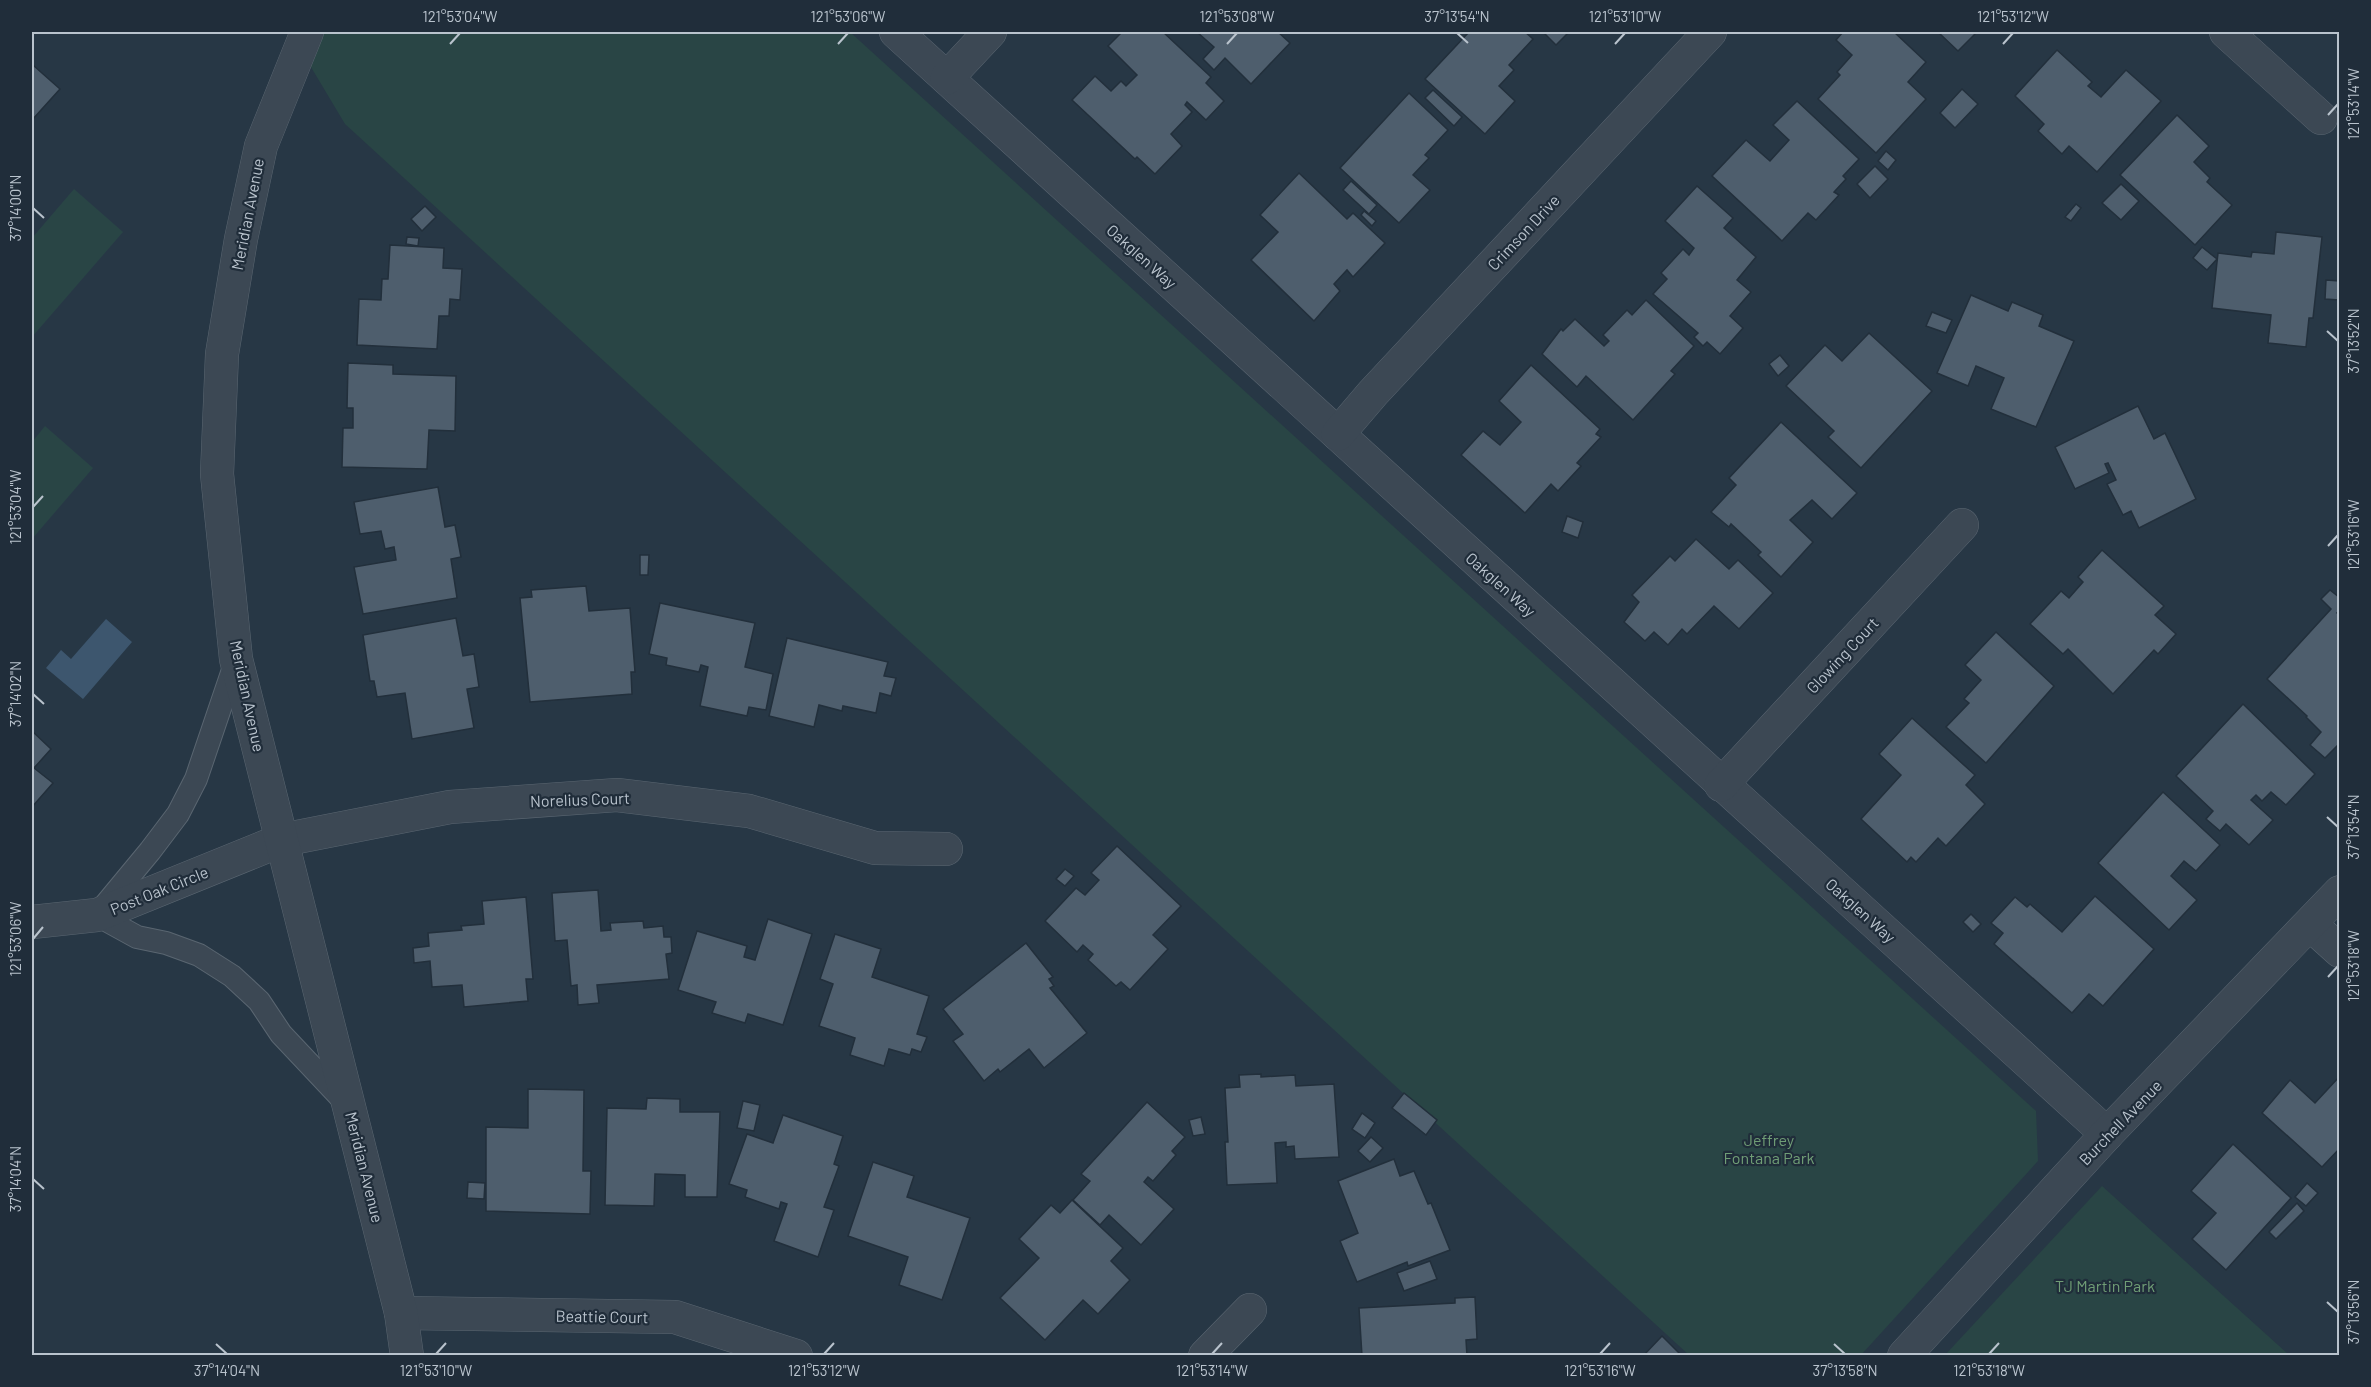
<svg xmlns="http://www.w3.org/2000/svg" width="2371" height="1387" viewBox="0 0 2371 1387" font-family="Barlow,sans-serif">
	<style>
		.green { fill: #294545 }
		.water { fill: #3d566e }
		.building { fill: #4e5e6d; stroke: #222f3b; stroke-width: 1.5 }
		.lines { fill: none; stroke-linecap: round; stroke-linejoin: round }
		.service-casing { stroke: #5a6671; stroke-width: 24 }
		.minor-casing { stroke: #5a6671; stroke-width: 34 }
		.tertiary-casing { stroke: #5a6671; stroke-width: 34 }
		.service { stroke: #3c4854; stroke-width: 22 }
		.minor { stroke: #3c4854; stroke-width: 33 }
		.tertiary { stroke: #3c4854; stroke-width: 33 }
		.ticks { fill: none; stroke: #b9c3cd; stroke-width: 2 }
		.labels { text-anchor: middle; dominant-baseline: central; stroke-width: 4.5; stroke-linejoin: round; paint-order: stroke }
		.street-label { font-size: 16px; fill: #b9c3cd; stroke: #202d3a }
		.park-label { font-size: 16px; fill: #709e76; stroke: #202d3a }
		.neatline { fill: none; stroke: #b9c3cd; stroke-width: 2 }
		.ticks-label { font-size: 15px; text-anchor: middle; fill: #b9c3cd }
	</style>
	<rect width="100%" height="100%" fill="#273745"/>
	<!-- green -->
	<g class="green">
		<polygon points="290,32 850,32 2036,1111 2038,1161 1861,1355 1689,1355 345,124"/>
		<polygon points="74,189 123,232 32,337 32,238"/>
		<polygon points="45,426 93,468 32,539 32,442"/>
		<polygon points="2102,1186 2289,1355 1945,1355"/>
	</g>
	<!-- water -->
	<polygon class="water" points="106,619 132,642 83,699 46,668 61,650 71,659"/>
	<!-- building -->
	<g class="building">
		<polygon points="1122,32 1163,32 1211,77 1206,83 1224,101 1206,120 1187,102 1185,105 1192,112 1171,134 1182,146 1155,174 1137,157 1135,159 1072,100 1095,76 1111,91 1121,81 1126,86 1137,75 1108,46"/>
		<polygon points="1197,32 1278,32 1290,43 1251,84 1225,58 1214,70 1203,59 1214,47"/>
		<polygon points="1469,32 1525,32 1533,39 1509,65 1514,70 1499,86 1515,101 1485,134 1425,79"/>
		<polygon points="1543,32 1569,32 1556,45"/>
		<polygon points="1843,32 1894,32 1926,62 1908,82 1926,99 1876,153 1818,99 1840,75 1837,72 1852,55 1836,40"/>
		<polygon points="1938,32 1977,32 1958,51"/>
		<polygon points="2057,50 2092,82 2088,86 2101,97 2126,70 2161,101 2097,172 2069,146 2062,154 2038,131 2044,124 2015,96"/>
		<polygon points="34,66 60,89 32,120 32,67"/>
		<polygon points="1962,89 1978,104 1955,128 1940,113"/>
		<polygon points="1433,90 1462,117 1454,126 1425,98"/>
		<polygon points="1409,93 1448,130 1425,155 1429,158 1413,175 1430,190 1399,223 1340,168"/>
		<polygon points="1797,101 1859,159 1843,176 1846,179 1834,192 1839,195 1816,220 1808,213 1782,241 1712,176 1746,140 1770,161 1789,140 1773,125"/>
		<polygon points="2177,115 2209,146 2194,162 2210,178 2207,182 2232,205 2195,245 2120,175"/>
		<polygon points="1886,151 1896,160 1888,170 1878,161"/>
		<polygon points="1875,166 1888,179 1870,198 1857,184"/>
		<polygon points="1299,173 1347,219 1353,213 1385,243 1353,277 1347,270 1334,284 1340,291 1314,321 1251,260 1278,232 1260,215"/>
		<polygon points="1351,181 1377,205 1369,214 1343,190"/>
		<polygon points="2121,184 2139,201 2121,220 2102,203"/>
		<polygon points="1697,186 1733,218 1724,228 1756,257 1737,280 1751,292 1730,316 1743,328 1720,354 1707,342 1703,346 1694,337 1698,333 1653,294 1667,279 1661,273 1683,249 1689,255 1694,248 1665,221"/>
		<polygon points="2076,204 2081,208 2071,221 2065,217"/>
		<polygon points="425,206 436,217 422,231 411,219"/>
		<polygon points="1364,211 1376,221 1372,226 1361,215"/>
		<polygon points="2276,232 2322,237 2313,318 2309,318 2306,347 2268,343 2271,315 2212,308 2218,253 2251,257 2252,252 2274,254"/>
		<polygon points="407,237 419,238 418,246 406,244"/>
		<polygon points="390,245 444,248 443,268 462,269 460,300 450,299 449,316 439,316 437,349 357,345 359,299 381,300 382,279 388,279"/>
		<polygon points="2202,247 2217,259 2207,270 2193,258"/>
		<polygon points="2326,280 2340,281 2339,300 2325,299"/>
		<polygon points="1971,295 2008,311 2012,302 2043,315 2039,326 2074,341 2036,427 1991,409 2004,378 1976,366 1968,386 1937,373"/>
		<polygon points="1646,300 1694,346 1671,371 1675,374 1633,420 1586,376 1577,387 1542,354 1561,329 1563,331 1575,319 1604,346 1609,341 1603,335 1627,310 1632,315"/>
		<polygon points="1932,312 1952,320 1946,333 1926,326"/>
		<polygon points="1869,333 1932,391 1861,468 1828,437 1834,431 1786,386 1825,345 1842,361"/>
		<polygon points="1780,355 1789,366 1778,376 1769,364"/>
		<polygon points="348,363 393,365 393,374 456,376 455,431 429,430 427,469 342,467 343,428 353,428 353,408 347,408"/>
		<polygon points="1531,365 1600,429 1596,434 1601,437 1577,463 1581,466 1558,491 1551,484 1525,513 1461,455 1483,431 1500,445 1521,422 1499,401"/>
		<polygon points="2138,406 2154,439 2165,433 2196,499 2139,528 2131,511 2123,515 2107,484 2116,480 2108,463 2105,464 2109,473 2075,489 2055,447"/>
		<polygon points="1781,422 1857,493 1832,519 1812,500 1790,520 1813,542 1781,577 1758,555 1761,552 1731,524 1729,527 1711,512 1736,485 1729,478"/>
		<polygon points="438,487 445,527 455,525 461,557 451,559 457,598 363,614 354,567 396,560 394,547 385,549 381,531 360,534 354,502"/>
		<polygon points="1567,516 1583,522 1578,538 1562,532"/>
		<polygon points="1696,539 1729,569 1738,560 1773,593 1739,629 1714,606 1687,634 1682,629 1668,645 1654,632 1645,641 1624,622 1639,602 1632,595 1670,556 1675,561"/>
		<polygon points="2102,550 2164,606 2155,615 2176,634 2158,654 2154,650 2113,694 2068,649 2063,654 2030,624 2061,591 2069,598 2083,582 2078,577"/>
		<polygon points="640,555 649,555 648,575 640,575"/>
		<polygon points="586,586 589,611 630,608 635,672 631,672 632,694 530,702 520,598 532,597 531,590"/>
		<polygon points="2330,590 2340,598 2340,610 2337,613 2340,615 2340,748 2337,746 2325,758 2310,745 2321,732 2306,717 2307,716 2267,679 2331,609 2321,599"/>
		<polygon points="660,603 755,623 745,667 773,674 766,710 749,707 747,716 700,706 708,667 701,665 699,672 666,665 667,658 649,654"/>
		<polygon points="456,618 463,656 474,654 479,687 467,689 474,728 412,739 405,693 377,697 374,681 370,681 363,635"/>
		<polygon points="1996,632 2054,686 1986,763 1946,727 1969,703 1964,699 1981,680 1965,665"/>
		<polygon points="787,638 888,662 884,676 896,678 891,696 880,693 876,713 843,706 842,711 819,705 814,727 769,716"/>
		<polygon points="2243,704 2315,774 2286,805 2271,792 2262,801 2256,795 2251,800 2273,820 2249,845 2226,824 2220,831 2206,819 2213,811 2176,776"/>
		<polygon points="1912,718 1975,775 1966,785 1985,804 1946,846 1938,838 1916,862 1911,857 1907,862 1861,819 1901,775 1879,754"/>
		<polygon points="32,731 51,749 34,768 53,783 32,807"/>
		<polygon points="2163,792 2220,845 2196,871 2184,861 2171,876 2197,900 2169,930 2098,863"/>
		<polygon points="1117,846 1181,906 1153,935 1168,949 1130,990 1121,982 1116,986 1088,960 1093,954 1083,945 1077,952 1045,921 1076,888 1085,895 1099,880 1091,873"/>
		<polygon points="1065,869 1074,876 1065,886 1056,879"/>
		<polygon points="598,890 601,931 611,930 610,923 643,921 644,928 663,926 664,937 671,937 672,953 666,954 669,979 597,985 599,1003 578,1005 577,985 571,986 567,940 555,941 552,893"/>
		<polygon points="2095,896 2154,949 2103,1006 2089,994 2072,1013 1994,944 2003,933 1991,923 2015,897 2027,907 2030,904 2062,932"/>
		<polygon points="526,897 533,979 526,979 528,1001 464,1007 462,985 432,987 430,961 414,963 413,948 429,946 428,933 462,930 461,926 484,924 482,901"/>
		<polygon points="1971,914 1981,924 1973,932 1963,922"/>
		<polygon points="768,919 812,934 783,1025 748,1014 745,1023 712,1013 716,1002 678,990 697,931 747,946 744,957 755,960"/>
		<polygon points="835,934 881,949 872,977 929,996 917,1034 927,1037 921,1052 912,1049 910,1055 889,1049 884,1066 850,1055 855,1038 819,1026 833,984 820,979"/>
		<polygon points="1026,943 1053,977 1049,979 1054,986 1050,988 1087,1033 1044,1068 1029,1049 1000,1072 998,1069 984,1081 953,1041 963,1034 943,1009"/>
		<polygon points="1261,1074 1261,1077 1295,1075 1296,1086 1334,1084 1339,1157 1295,1159 1294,1146 1286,1147 1286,1142 1275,1143 1277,1183 1227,1185 1225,1142 1228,1142 1225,1088 1240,1087 1239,1075"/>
		<polygon points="2340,1076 2340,1148 2322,1167 2262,1113 2290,1080 2315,1103"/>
		<polygon points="528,1089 584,1090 583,1171 591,1171 590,1214 486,1211 486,1127 528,1128"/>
		<polygon points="1404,1093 1437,1120 1426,1135 1392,1108"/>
		<polygon points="647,1098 680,1099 680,1112 720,1112 717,1197 685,1197 685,1175 655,1174 654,1206 605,1205 607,1108 646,1109"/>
		<polygon points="743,1101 760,1105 754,1131 737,1128"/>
		<polygon points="1147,1102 1185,1137 1172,1151 1176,1155 1153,1181 1148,1177 1144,1182 1174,1209 1141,1245 1109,1215 1100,1225 1073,1200 1090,1181 1081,1174"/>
		<polygon points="1362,1113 1375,1123 1365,1138 1352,1129"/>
		<polygon points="783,1115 843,1136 834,1164 839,1166 824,1207 834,1210 818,1257 774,1241 787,1204 781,1202 779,1209 745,1197 747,1190 729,1184 747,1134 773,1143"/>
		<polygon points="1201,1117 1205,1134 1193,1136 1189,1120"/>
		<polygon points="1371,1137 1383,1148 1370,1162 1358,1151"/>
		<polygon points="2233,1144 2291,1198 2226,1270 2192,1239 2216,1213 2191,1191"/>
		<polygon points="1394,1159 1400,1176 1414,1171 1428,1204 1431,1203 1450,1250 1408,1266 1407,1262 1357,1282 1340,1241 1358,1233 1338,1181"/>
		<polygon points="873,1162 914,1176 907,1197 970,1218 942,1300 899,1285 908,1257 848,1236"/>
		<polygon points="468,1182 485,1183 484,1199 467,1198"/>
		<polygon points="2307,1183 2318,1193 2306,1206 2295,1197"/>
		<polygon points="1072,1200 1123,1248 1111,1261 1130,1280 1098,1314 1083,1300 1045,1340 1000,1298 1039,1258 1019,1239 1051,1205 1060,1213"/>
		<polygon points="2297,1203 2304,1211 2276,1239 2269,1232"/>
		<polygon points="1430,1261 1437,1279 1404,1291 1397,1273"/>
		<polygon points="1475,1297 1477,1339 1466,1340 1467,1356 1362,1356 1359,1308 1455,1303 1455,1298"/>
		<polygon points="1662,1336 1682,1356 1643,1356"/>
	</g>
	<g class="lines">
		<!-- service casing -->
		<g class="service-casing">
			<polyline id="service" points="236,661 196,779 178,814 150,851 97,915 137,937 166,943 199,955 232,976 259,1001 281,1034 346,1103"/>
		</g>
		<!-- minor casing -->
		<g class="minor-casing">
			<g id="minor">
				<polyline points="896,32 2107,1134"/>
				<polyline points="2226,32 2321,118"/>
				<polyline points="947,78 990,32"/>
				<polyline points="1338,434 1373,393 1710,32"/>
				<polyline points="1721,785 1962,525"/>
				<polyline points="32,922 97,915 282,840 450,807 617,795 749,811 875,848 946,849"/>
				<polyline points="2310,924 2340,951"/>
				<polyline points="401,1313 675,1317 796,1356"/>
				<polyline points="1205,1356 1250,1310"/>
				<polyline points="1904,1356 2107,1134 2340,892"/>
			</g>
		</g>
		<!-- tertiary casing -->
		<g class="tertiary-casing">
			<polyline id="tertiary" points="307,32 261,146 241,239 222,354 217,474 236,659 401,1313 407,1356"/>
		</g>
		<!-- service -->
		<use href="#service" class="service"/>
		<!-- minor -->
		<use href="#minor" class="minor"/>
		<!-- tertiary -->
		<use href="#tertiary" class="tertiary"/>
	</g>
	<!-- ticks -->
	<path class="ticks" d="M1457 33 1468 43M450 44 460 33M838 44 848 33M1227 44 1237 33M1615 44 1625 33M2003 44 2013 33M2328 115 2338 104M33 208 44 218M2327 331 2338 341M33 507 43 496M2328 546 2338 535M33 694 44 704M2327 817 2338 827M33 939 43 927M2328 977 2338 966M33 1179 44 1189M2327 1302 2338 1312M216 1344 227 1354M1834 1344 1845 1354M436 1354 446 1343M824 1354 834 1343M1212 1354 1222 1343M1600 1354 1610 1343M1989 1354 1999 1343"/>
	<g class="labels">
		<!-- street labels -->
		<g class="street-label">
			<text transform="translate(247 214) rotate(-79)">Meridian Avenue</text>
			<text transform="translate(1523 232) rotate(-47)">Crimson Drive</text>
			<text transform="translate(1142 256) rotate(42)">Oakglen Way</text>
			<text transform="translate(1501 584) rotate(42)">Oakglen Way</text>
			<text transform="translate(1842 655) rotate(-47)">Glowing Court</text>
			<text transform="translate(248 696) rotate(78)">Meridian Avenue</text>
			<text transform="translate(580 799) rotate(-2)">Norelius Court</text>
			<text transform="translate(159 890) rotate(-22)">Post Oak Circle</text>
			<text transform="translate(1861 910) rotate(42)">Oakglen Way</text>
			<text transform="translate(2120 1122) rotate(-46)">Burchell Avenue</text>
			<text transform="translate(365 1167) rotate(76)">Meridian Avenue</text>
			<text transform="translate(602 1316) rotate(1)">Beattie Court</text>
		</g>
		<!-- park labels -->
		<g class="park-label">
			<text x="1769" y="1139">Jeffrey<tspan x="1769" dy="18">Fontana Park</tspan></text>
			<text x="2105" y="1285">TJ Martin Park</text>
		</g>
	</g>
	<!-- border -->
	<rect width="2371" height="1387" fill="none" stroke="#202d3a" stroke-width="66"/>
	<rect x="33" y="33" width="2305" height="1321" class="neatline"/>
	<g class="ticks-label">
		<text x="460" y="22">121°53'04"W</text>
		<text x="848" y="22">121°53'06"W</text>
		<text x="1237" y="22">121°53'08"W</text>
		<text x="1457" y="22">37°13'54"N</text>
		<text x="1625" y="22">121°53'10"W</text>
		<text x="2013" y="22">121°53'12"W</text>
		<text transform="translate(2354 104) rotate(-90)" y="5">121°53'14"W</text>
		<text transform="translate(16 208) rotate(-90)" y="5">37°14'00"N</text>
		<text transform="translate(2354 341) rotate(-90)" y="5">37°13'52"N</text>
		<text transform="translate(16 507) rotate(-90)" y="5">121°53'04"W</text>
		<text transform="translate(2354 535) rotate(-90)" y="5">121°53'16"W</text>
		<text transform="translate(16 694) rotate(-90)" y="5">37°14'02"N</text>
		<text transform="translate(2354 827) rotate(-90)" y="5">37°13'54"N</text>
		<text transform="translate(16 939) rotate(-90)" y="5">121°53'06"W</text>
		<text transform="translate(2354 966) rotate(-90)" y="5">121°53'18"W</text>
		<text transform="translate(16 1179) rotate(-90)" y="5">37°14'04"N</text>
		<text transform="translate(2354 1312) rotate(-90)" y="5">37°13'56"N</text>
		<text x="227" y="1376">37°14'04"N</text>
		<text x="436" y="1376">121°53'10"W</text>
		<text x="824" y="1376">121°53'12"W</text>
		<text x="1212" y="1376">121°53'14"W</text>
		<text x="1600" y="1376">121°53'16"W</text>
		<text x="1845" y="1376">37°13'58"N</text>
		<text x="1989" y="1376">121°53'18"W</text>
	</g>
</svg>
